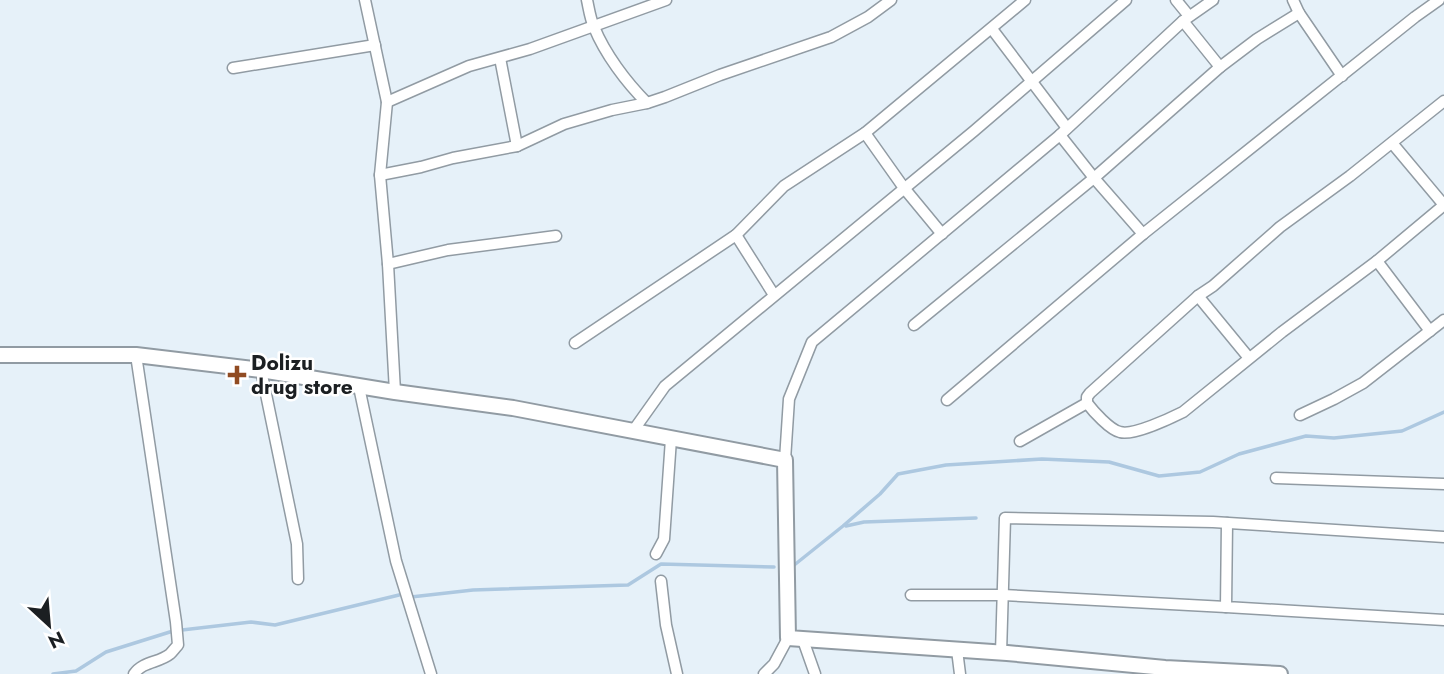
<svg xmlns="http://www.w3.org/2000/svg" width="1444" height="674" viewBox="0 0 1444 674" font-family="Jost,sans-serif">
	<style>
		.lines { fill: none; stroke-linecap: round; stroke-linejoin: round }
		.stream { stroke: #adc8e0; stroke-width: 3.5 }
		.street-casing { stroke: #919ba3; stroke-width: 13 }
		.secondary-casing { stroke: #919ba3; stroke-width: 18 }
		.street { stroke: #fff; stroke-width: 10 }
		.secondary { stroke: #fff; stroke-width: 14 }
		.poi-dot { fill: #904b22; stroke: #fff; stroke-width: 2.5 }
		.labels { text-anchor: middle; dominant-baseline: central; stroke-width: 5; stroke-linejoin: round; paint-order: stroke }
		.poi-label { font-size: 21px; font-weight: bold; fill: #1b1f22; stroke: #fff; text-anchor: start }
	</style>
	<rect width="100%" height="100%" fill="#e6f1f9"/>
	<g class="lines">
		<!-- stream -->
		<g class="stream">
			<polyline points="846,526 864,522 976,518"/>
			<polyline points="793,566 843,526 880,494 898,474 946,465 1042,459 1109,462 1159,476 1200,472 1239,454 1306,436 1334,438 1402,431 1444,412"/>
			<polyline points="411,597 473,590 628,585 661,564 774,567"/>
			<polyline points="182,630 251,622 275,625 399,595"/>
			<polyline points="53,674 76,671 106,652 173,631"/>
		</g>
		<!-- street casing -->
		<g class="street-casing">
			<g id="street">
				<polyline points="365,0 387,102 380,175 388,264 448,250 556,236"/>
				<path d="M587 0C589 9 590 18 594 27 605 54 626 82 647 103"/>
				<polyline points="1176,0 1189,16"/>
				<polyline points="1293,0 1299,13 1342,76"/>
				<polyline points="992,29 1067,128"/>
				<polyline points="500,58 517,146"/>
				<polyline points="1220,67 1257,39 1299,13"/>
				<polyline points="233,68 375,45"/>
				<polyline points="387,102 469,66 530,49 666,0"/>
				<polyline points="865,133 904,188 942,234"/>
				<polyline points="1060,135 1094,178 1143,234"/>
				<polyline points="1392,143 1444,205"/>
				<polyline points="380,175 421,167 453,158 517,146 564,124 612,110 647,103 665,97 720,75 831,37 868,17 891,0"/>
				<polyline points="736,235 774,295"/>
				<polyline points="1377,261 1430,331"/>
				<polyline points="388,264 395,392"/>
				<polyline points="1198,296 1249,358"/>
				<polyline points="914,325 1094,178 1220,67 1183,21"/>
				<polyline points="575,343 736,235 784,186 865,133 1025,0"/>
				<polyline points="261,370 297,544 298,579"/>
				<polyline points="359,387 396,561 431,674"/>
				<polyline points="947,400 1143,234 1415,17 1439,0"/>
				<path d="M1087 403C1093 411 1110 430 1120 432 1133 436 1171 418 1183 412L1282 332 1377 261 1444 205"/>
				<polyline points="1300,415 1334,399 1363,383 1444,320"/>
				<polyline points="633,431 665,386 974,131 1126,0"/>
				<polyline points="1020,441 1087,403 1087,397 1090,393 1198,296 1213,286 1280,227 1350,176 1444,101"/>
				<polyline points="785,460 789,399 812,342 1060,135 1183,21 1213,0"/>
				<polyline points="1276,478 1444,484"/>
				<polyline points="1227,523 1226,607 1444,620"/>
				<polyline points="656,554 664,539 671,439"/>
				<polyline points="661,581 666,625 677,674"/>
				<polyline points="911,595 1003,595 1226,607"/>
				<polyline points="803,640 815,674"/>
				<polyline points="957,650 960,674"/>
				<polyline points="1001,653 1005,518 1213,522 1444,537"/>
				<path d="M134 674C143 661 159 663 170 654 173 651 175 648 178 645L176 622 136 355"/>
				<polyline points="764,674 774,664 788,638"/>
			</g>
		</g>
		<!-- secondary casing -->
		<g class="secondary-casing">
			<polyline id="secondary" points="0,355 136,355 261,370 395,392 513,408 785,460 788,638 1007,653 1165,668 1280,674"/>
		</g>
		<!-- street -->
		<use href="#street" class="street"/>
		<!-- secondary -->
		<use href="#secondary" class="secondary"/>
	</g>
	<!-- markers -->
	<path class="poi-dot" d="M233.5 364.5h7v7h7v7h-7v7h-7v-7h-7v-7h7z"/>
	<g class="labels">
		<!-- poi labels -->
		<g class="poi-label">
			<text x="251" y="363">Dolizu<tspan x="251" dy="24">drug store</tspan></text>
		</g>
	</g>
	<!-- north arrow -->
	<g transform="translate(49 625) rotate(154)" stroke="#ffffff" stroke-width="5" paint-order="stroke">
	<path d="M0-5L12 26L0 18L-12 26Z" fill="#1b1f22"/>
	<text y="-10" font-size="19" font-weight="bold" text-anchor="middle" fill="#1b1f22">N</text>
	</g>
</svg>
